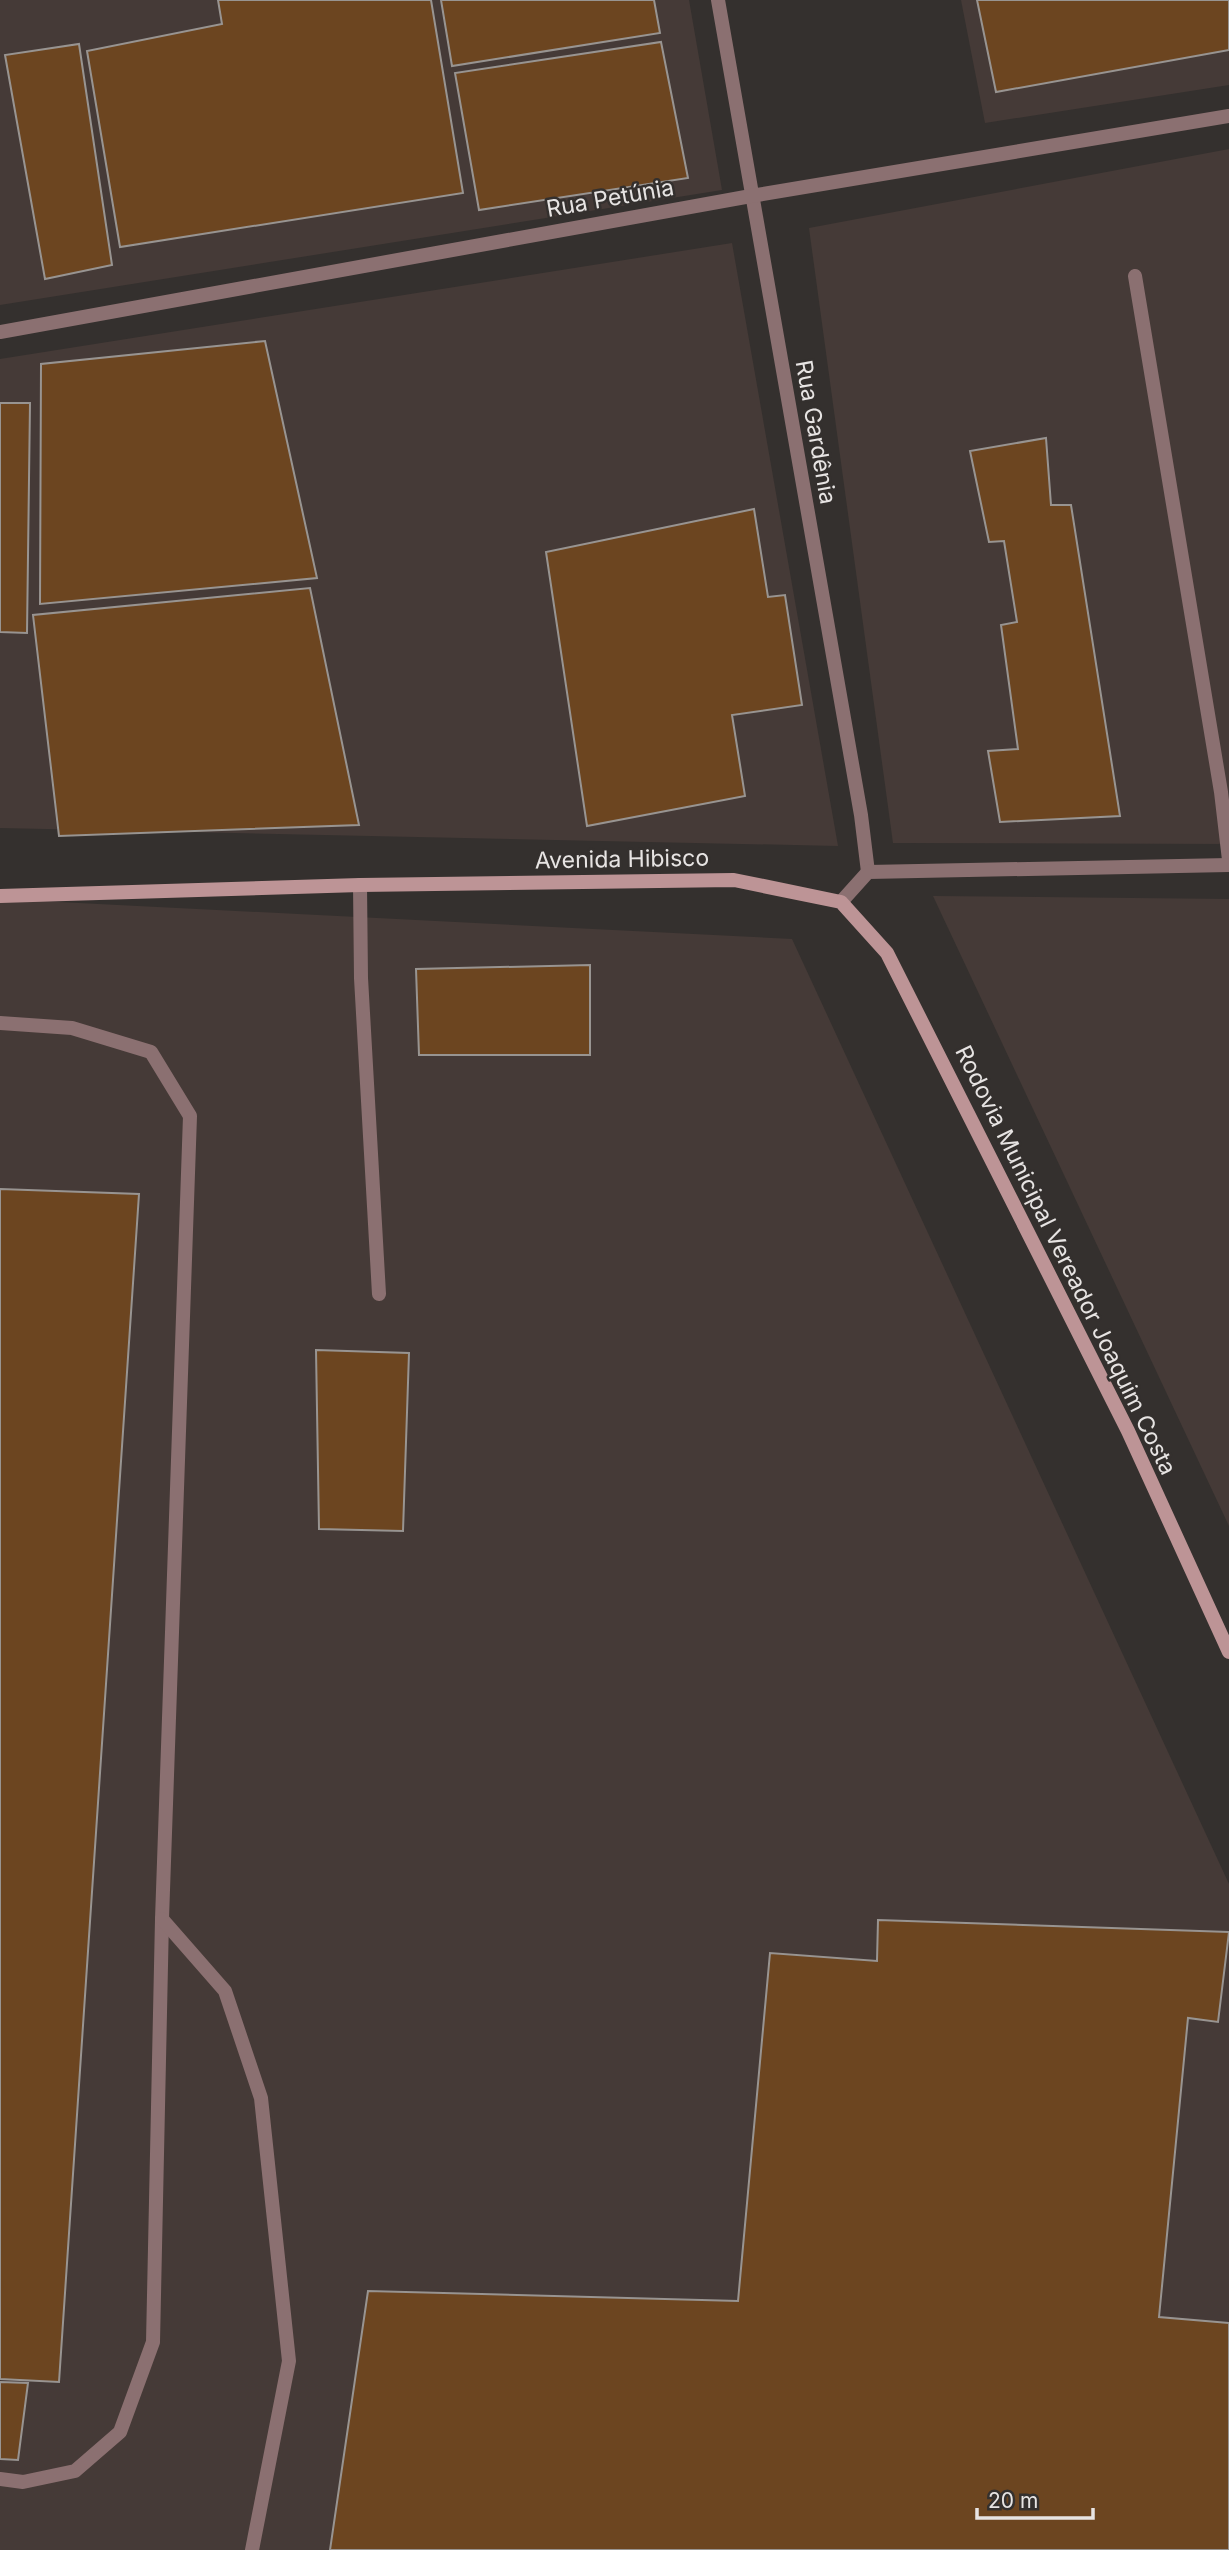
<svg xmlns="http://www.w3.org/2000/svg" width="1229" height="2550" viewBox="0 0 1229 2550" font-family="Inter,sans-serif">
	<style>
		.built { fill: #453a37 }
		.building { fill: #6c4520; stroke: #989491; stroke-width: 2 }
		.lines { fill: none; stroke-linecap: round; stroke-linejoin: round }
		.service { stroke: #8b7071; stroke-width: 14 }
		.minor { stroke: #8b7071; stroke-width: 14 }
		.secondary { stroke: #bd9496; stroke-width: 14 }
		.labels { text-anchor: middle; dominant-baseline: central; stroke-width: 5; stroke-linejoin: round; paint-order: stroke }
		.street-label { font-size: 23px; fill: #e7e4e3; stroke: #34302e }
	</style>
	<rect width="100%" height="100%" fill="#34302e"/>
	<!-- built -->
	<g class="built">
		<polygon points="0,0 689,0 722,190 0,305"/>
		<polygon points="961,0 1229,0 1229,85 985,123"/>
		<polygon points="1229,149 1229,844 893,843 809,228"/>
		<polygon points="732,243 838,846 0,828 0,359"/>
		<polygon points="933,896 1229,899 1229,1526"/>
		<polygon points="0,899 792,939 1229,1884 1229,2550 0,2550"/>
	</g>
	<!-- building -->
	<g class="building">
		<polygon points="218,0 431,0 463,193 120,247 87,51 222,24"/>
		<polygon points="441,0 654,0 660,33 452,66"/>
		<polygon points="977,0 1229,0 1229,50 996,92"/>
		<polygon points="661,42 688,178 479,210 455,73"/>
		<polygon points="79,44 112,265 45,279 5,55"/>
		<polygon points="265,341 317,578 40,604 41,364"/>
		<polygon points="0,403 30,403 27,633 0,632"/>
		<polygon points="1046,438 1051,505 1071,505 1120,816 1000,822 988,751 1018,749 1001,625 1017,622 1004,541 989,542 970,451"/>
		<polygon points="754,509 768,597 785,595 802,705 732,715 745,796 587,826 546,552"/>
		<polygon points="310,588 359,825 59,836 33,615"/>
		<polygon points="590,965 590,1055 419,1055 416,969"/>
		<polygon points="0,1189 139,1194 59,2382 0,2379"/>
		<polygon points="316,1350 409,1353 403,1531 319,1529"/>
		<polygon points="878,1920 1229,1932 1218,2022 1188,2018 1159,2317 1229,2323 1229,2550 330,2550 368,2291 738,2301 770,1953 877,1961"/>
		<polygon points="0,2382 28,2383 18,2460 0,2459"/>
	</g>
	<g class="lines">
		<!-- service -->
		<g class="service">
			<polyline points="1135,276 1221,792 1229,860"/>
			<polyline points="360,885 361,978 379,1294"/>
			<polyline points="0,1023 72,1028 151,1052 190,1116 162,1919 153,2342 120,2432 75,2471 23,2482 0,2479"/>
			<polyline points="162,1919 225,1991 261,2098 289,2361 252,2550"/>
		</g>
		<!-- minor -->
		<g class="minor">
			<polyline points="718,0 861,815 868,872"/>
			<polyline points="0,332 751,196 1229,116"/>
			<polyline points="841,902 868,872 1229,865"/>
		</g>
		<!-- secondary -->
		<polyline class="secondary" points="0,896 360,885 734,880 841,902 887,953 1128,1431 1229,1652"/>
	</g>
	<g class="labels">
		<!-- street labels -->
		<g class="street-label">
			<text transform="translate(610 198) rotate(-10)">Rua Petúnia</text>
			<text transform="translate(816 432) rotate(80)">Rua Gardênia</text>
			<text transform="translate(622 859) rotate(-1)">Avenida Hibisco</text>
			<text transform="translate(1066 1260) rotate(64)">Rodovia Municipal Vereador Joaquim Costa</text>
		</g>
	</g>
	<!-- scale -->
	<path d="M977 2508v10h116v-10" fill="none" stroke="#e7e4e3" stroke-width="3.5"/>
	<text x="988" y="2508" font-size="21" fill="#e7e4e3" stroke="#34302e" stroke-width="5" paint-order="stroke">20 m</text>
</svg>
